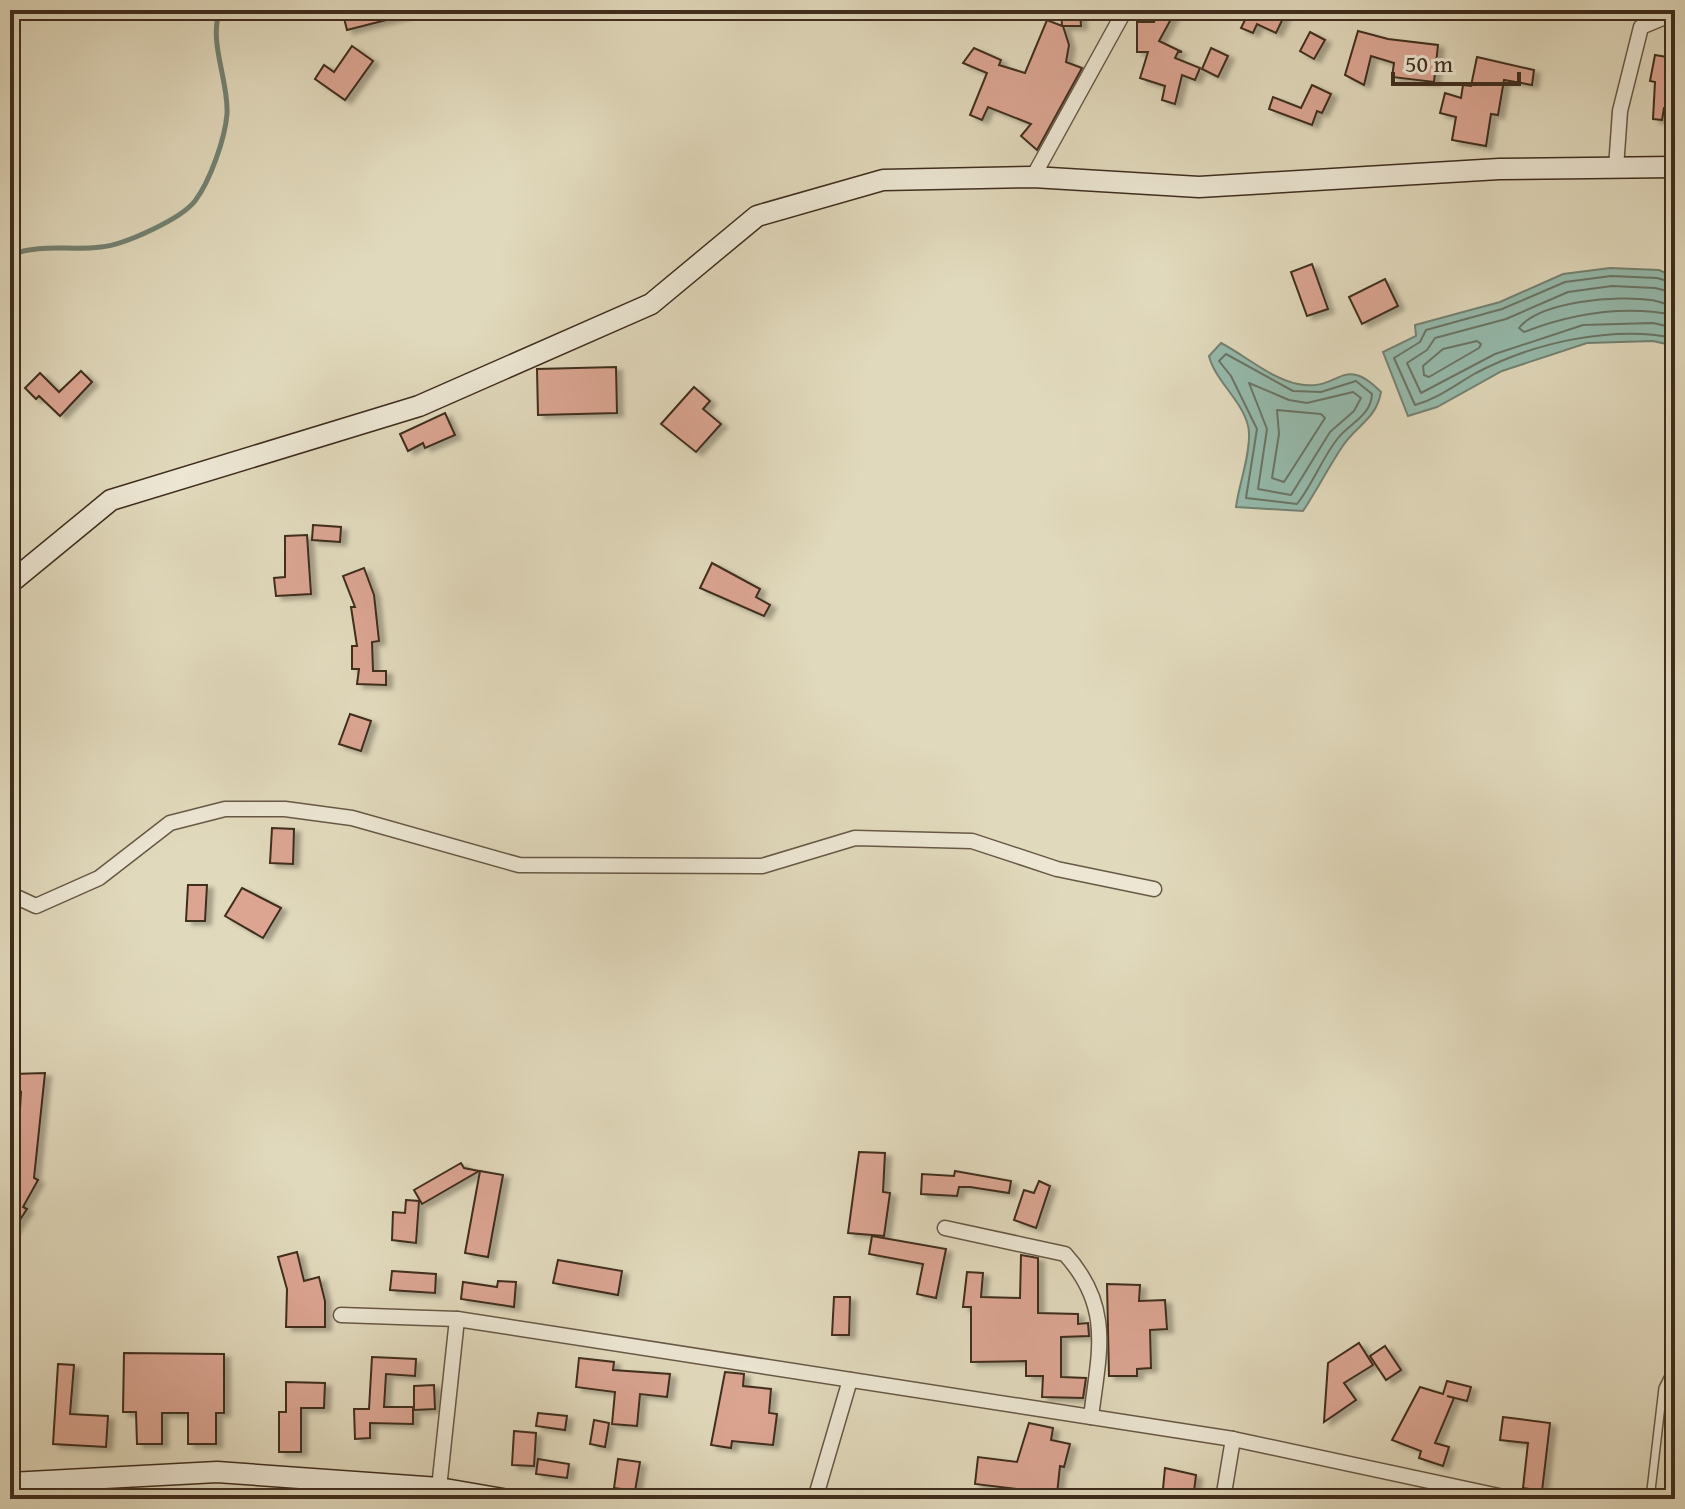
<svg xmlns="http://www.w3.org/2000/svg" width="1685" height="1509" viewBox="0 0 1685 1509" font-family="'Gentium Book Plus',serif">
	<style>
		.water { fill: #95baac; stroke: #738273; stroke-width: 2 }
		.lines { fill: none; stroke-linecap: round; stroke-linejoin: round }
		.shore { stroke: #6a7465; stroke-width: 2 }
		.stream { stroke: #738273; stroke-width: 5 }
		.building { fill: #dba592; stroke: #3f2d1e; stroke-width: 2; filter: url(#shadow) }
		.service-casing { stroke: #685846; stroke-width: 10 }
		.minor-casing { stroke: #685846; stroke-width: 17 }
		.secondary-casing { stroke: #3f2d1e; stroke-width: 23 }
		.service { stroke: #ece6d3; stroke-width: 7 }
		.minor { stroke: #ece6d3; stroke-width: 14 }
		.secondary { stroke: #ece6d3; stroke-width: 20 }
	</style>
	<defs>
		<filter id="shadow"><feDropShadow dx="6" dy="3.5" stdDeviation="2" flood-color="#0004"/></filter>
	</defs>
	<rect width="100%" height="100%" fill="#e1d9bc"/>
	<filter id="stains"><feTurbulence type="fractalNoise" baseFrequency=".0025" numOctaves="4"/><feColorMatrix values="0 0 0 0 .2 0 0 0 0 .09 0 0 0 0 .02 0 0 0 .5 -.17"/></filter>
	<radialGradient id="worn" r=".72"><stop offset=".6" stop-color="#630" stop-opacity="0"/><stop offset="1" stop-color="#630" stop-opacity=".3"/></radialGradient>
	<!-- water -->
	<g class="water">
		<polygon points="1610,268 1659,270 1675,277 1675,346 1653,341 1587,343 1502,371 1437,407 1408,416 1383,352 1416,336 1415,325 1500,302 1563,274"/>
		<path d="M1221 343C1246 356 1270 378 1298 384 1340 393 1342 352 1381 392 1376 420 1356 425 1342 447 1328 468 1317 490 1303 511L1236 507C1239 483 1250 457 1249 433 1248 405 1215 382 1209 356Z"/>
	</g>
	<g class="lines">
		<!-- shore -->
		<g class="shore">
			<path d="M1675 283 1657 278 1611 276 1565 282 1502 309 1426 330 1420 342 1394 358 1415 405C1439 398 1455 385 1476 373 1533 343 1611 325 1675 338"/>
			<polyline points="1675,293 1655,288 1612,286 1568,292 1506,319 1435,338 1427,350 1407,363 1421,393 1495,354 1583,325 1653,323 1675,328"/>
			<path d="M1675 306C1666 305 1659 301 1651 300 1618 295 1540 301 1519 328L1524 332C1573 313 1623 305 1675 315"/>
			<polygon points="1477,341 1481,344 1479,348 1429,377 1424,375 1423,366 1443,349"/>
			<path d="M1226 354 1293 391 1321 392 1356 381 1372 394C1371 416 1350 423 1338 438 1322 458 1313 484 1297 504L1246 498 1257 429 1231 376 1219 361Z"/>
			<polygon points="1249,383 1289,400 1307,403 1353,392 1361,398 1354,411 1330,432 1291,495 1258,489 1267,429"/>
			<polygon points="1277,410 1321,414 1325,418 1284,482 1272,478 1279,434"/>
		</g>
		<!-- stream -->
		<path class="stream" d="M10 255C41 243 69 251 101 247 124 245 181 219 195 201 210 181 225 139 227 114 229 81 208 42 220 10"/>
	</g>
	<!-- building -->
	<g class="building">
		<polygon points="358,10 405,10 406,15 347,30 343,14"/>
		<polygon points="1061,10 1080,10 1081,26 1063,26 1069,45 1066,62 1082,68 1037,150 1021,136 1031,124 988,107 982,120 970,115 987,73 963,63 974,48 1001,60 999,65 1025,73 1047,20 1062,26"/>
		<polygon points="1160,10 1176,10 1159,41 1182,52 1178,52 1175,58 1200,68 1195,80 1182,75 1175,104 1162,100 1165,86 1140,78 1148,52 1137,52 1137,22 1154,22"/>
		<polygon points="1230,10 1287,10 1276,33 1257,24 1253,33 1241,28 1246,18"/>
		<polygon points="1358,31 1388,39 1438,45 1434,82 1392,77 1394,63 1371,56 1364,85 1345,75"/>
		<polygon points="1310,32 1325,40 1314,59 1300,51"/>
		<polygon points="352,46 373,61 345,100 315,79 324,65 334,72"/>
		<polygon points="1211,48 1228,56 1218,77 1202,69"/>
		<polygon points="1655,55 1673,58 1666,95 1675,95 1675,108 1664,108 1662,120 1653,119 1655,82 1650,81"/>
		<polygon points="1477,57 1534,70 1532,85 1504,80 1498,115 1491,114 1486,146 1452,140 1456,117 1440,113 1445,93 1461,98 1463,85 1471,86"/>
		<polygon points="1312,85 1331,94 1322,113 1317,111 1312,125 1269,109 1273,97 1301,108"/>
		<polygon points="1312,264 1328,309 1307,316 1291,272"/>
		<polygon points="1385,279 1398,306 1362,324 1349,297"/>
		<polygon points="616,367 617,413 538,415 537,369"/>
		<polygon points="81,371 92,382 60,416 39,396 36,399 25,388 40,373 59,392"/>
		<polygon points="694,387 710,401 703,409 721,424 696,452 661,424"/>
		<polygon points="445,413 455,435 425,448 423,443 408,451 400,434"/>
		<polygon points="313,525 341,527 340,542 312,540"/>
		<polygon points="307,535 311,594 276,596 274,578 285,577 285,536"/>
		<polygon points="712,563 760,589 756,597 770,605 764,616 700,588"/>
		<polygon points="364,568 374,595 379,641 372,642 373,671 386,671 386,685 357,684 359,669 352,669 352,646 357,646 351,607 355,607 343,576"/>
		<polygon points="350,714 371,721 361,751 339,744"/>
		<polygon points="272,828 294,829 293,864 270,863"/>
		<polygon points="188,885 207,885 205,921 186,921"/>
		<polygon points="242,888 281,908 263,938 225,916"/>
		<polygon points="45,1073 34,1178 38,1180 23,1207 27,1209 10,1235 10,1125 19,1126 21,1092 14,1093 13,1074"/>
		<polygon points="859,1152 885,1153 883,1192 890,1193 884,1236 848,1233"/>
		<polygon points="461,1163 464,1168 479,1171 422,1204 414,1190"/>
		<polygon points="480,1171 503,1175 488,1257 465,1253"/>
		<polygon points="955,1171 1011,1181 1009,1193 970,1187 959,1187 957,1196 921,1194 922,1174 954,1176"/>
		<polygon points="1039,1181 1050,1186 1036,1228 1014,1220 1024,1190 1034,1193"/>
		<polygon points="406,1200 419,1201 416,1243 392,1240 393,1212 405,1213"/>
		<polygon points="872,1236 946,1249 936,1298 917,1294 923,1264 869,1254"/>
		<polygon points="297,1252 304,1281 319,1277 325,1301 325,1327 286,1327 287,1289 278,1257"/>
		<polygon points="1021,1255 1038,1258 1038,1313 1078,1314 1078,1324 1088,1323 1089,1336 1061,1337 1061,1377 1086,1378 1083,1398 1042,1397 1043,1376 1026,1376 1026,1361 971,1362 971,1307 963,1307 967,1272 983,1273 981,1297 1020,1298"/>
		<polygon points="558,1260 622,1271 618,1295 553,1283"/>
		<polygon points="392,1271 436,1274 435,1293 390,1290"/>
		<polygon points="498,1281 516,1282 514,1307 461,1299 463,1282 497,1287"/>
		<polygon points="1107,1284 1140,1285 1139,1301 1165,1300 1167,1329 1150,1330 1151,1368 1137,1369 1137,1376 1109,1376"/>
		<polygon points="834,1297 850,1297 849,1335 832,1335"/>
		<polygon points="1359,1343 1373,1365 1344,1383 1356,1400 1324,1422 1328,1363"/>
		<polygon points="1385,1346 1401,1370 1386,1380 1370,1356"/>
		<polygon points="124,1353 224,1354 224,1413 216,1413 216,1444 188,1444 188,1413 162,1413 162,1444 137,1444 136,1412 123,1412"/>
		<polygon points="372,1357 416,1359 415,1376 386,1374 384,1407 413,1407 413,1424 370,1423 370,1438 355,1439 354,1409 369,1409"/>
		<polygon points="579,1358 614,1362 613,1370 670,1374 667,1397 640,1394 637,1426 612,1424 615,1392 576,1387"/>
		<polygon points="58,1364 74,1365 70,1414 108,1416 106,1447 53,1444"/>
		<polygon points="725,1372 744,1374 743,1386 771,1389 769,1413 777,1414 773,1445 732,1441 731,1448 711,1445"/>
		<polygon points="1447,1381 1471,1387 1467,1401 1447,1396 1454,1398 1435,1443 1449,1447 1443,1466 1419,1458 1421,1451 1392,1440 1420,1387 1443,1394"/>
		<polygon points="286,1382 325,1383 324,1408 301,1408 301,1452 279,1452 279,1412 286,1412"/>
		<polygon points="434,1385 435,1409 414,1410 414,1386"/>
		<polygon points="538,1413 567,1416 565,1430 536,1426"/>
		<polygon points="1503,1417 1550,1423 1542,1491 1523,1488 1528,1443 1500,1440"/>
		<polygon points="594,1420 609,1423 605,1447 590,1444"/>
		<polygon points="1029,1423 1053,1428 1051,1440 1070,1444 1064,1467 1060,1466 1057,1494 975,1484 978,1457 1017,1462"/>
		<polygon points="514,1431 536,1433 534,1466 512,1465"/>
		<polygon points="538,1459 569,1464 567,1478 536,1474"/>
		<polygon points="618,1459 640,1462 635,1491 614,1488"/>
		<polygon points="1165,1468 1196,1475 1193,1499 1162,1499"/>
	</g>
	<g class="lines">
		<!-- service casing -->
		<g class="service-casing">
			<polyline id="service" points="1650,1499 1663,1388 1675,1364"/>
		</g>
		<!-- minor casing -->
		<g class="minor-casing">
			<g id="minor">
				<polyline points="1616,168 1620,111 1641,27 1675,13"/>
				<polyline points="1033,177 1125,10"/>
				<polyline points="10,894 36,906 99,878 170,823 225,809 285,809 352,818 519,865 762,866 855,838 972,841 1057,869 1154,889"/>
				<path d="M945 1228 1065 1254C1113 1307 1099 1352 1091 1417"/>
				<polyline points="341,1315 457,1319 1233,1439 1513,1499"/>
				<polyline points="439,1488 457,1319"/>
				<polyline points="815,1499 850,1380"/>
				<polyline points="1223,1499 1233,1439"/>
			</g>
		</g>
		<!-- secondary casing -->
		<g class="secondary-casing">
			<g id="secondary">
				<polyline points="10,583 111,500 419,406 651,304 757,216 883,180 1033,177 1199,187 1499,169 1675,167"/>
				<polyline points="10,1483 217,1472 439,1488 503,1499"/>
			</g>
		</g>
		<!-- service -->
		<use href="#service" class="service"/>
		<!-- minor -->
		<use href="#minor" class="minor"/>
		<!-- secondary -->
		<use href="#secondary" class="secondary"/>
	</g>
	<!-- margin -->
	<rect width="1685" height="1509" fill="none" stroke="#e1d9bc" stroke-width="40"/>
	<rect x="12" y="12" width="1661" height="1485" fill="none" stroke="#3f2d1e" stroke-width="4"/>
	<rect x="20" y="20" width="1645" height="1469" fill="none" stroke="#3f2d1e" stroke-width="2"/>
	<!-- scale -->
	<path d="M1393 72v12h126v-12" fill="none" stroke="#3f2d1e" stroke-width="4"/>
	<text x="1405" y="72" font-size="24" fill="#3f2d1e" stroke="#ece6d3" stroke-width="6" paint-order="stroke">50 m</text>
	<rect width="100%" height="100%" filter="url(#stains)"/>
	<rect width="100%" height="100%" fill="url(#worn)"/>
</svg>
